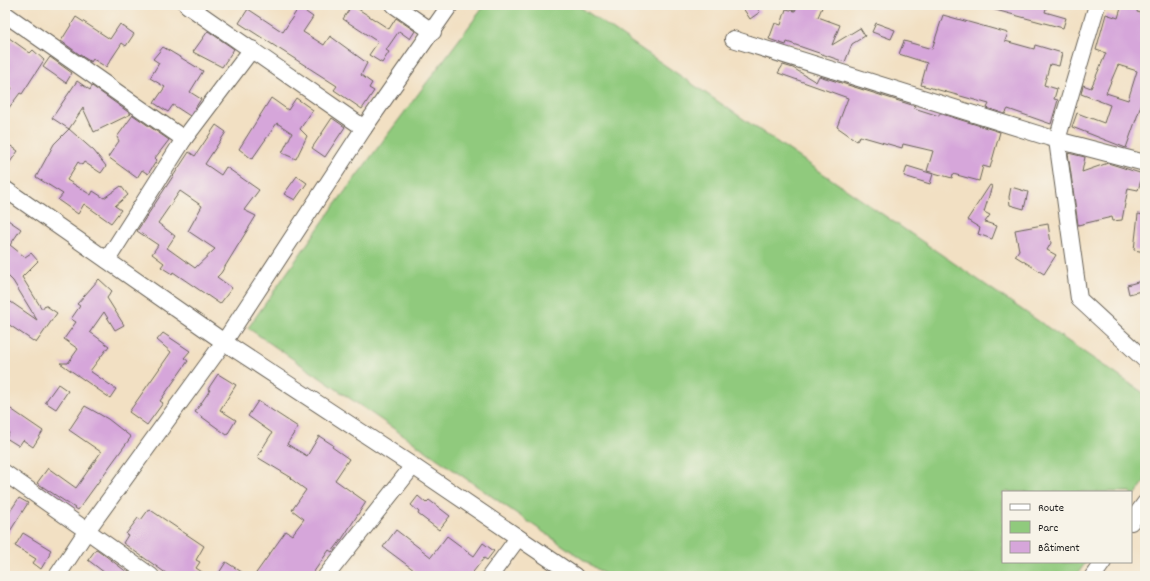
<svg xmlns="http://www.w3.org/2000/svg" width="1150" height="581" viewBox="0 0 1150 581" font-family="Dekko,sans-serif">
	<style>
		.green { fill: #90ca7d; stroke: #56734c }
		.building { fill: #d6a6da; fill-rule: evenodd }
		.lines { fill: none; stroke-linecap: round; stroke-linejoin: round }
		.minor-casing { stroke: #676156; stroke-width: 18 }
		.minor { stroke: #fff; stroke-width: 16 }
	</style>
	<rect width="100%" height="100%" fill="#f7f3e8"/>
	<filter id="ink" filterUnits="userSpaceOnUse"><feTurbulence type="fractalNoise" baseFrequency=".025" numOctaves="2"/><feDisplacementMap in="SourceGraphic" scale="8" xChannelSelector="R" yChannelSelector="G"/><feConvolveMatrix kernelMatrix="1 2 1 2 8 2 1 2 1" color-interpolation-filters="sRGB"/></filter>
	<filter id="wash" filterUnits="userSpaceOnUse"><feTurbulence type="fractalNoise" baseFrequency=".012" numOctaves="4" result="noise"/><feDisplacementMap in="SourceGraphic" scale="16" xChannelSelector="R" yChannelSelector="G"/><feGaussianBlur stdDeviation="0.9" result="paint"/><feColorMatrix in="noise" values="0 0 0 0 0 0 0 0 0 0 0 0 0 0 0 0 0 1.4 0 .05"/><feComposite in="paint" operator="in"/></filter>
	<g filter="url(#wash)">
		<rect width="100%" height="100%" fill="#f2e0c3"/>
		<!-- green -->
		<polygon class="green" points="485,5 577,5 1145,394 1145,481 1131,501 1131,492 1003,492 1003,562 1086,562 1076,576 607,576 248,328 334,206"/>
		<g id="blocks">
			<!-- building -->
			<g class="building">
				<polygon points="352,5 389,29 396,18 415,31 410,39 399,31 386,50 389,52 382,63 369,55 378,42 343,19"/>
				<polygon points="741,5 755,5 760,12 750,19"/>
				<polygon points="798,5 823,5 818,17 840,25 832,45 860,28 865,36 852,44 845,62 787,42 786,45 769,39 775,23 781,25 786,9 795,11"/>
				<polygon points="988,5 1047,5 1045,12 1066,18 1063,28 988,8"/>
				<path d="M1122 5H1138L1137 12 1145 14V94L1126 148 1072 127 1077 113 1104 123 1110 105 1081 94 1083 85 1091 88 1106 53 1096 50 1106 14 1118 18ZM1118 65 1137 71 1128 100 1106 93Z"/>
				<polygon points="299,7 313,17 303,32 324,45 330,36 367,63 361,75 372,83 369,88 374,91 362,109 334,90 337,86 239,23 248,9 283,32"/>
				<polygon points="943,15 1008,33 1005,41 1034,49 1035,45 1062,53 1059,66 1050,64 1044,85 1057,89 1054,99 1058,100 1051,124 1008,109 1005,114 987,108 989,104 921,85 927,63 899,54 904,41 932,49"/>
				<polygon points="76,17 110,39 120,24 134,34 126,46 122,43 106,67 93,59 91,62 83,57 61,41"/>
				<polygon points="876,23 895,30 891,39 872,32"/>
				<polygon points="208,31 234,49 222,67 193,52"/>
				<polygon points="5,35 30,53 33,50 44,60 22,94 20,93 5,113 5,97 12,88 5,83"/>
				<polygon points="163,47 203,71 190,92 201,99 190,116 173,105 168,112 154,103 165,87 150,78 159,63 153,59"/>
				<polygon points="50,57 72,73 66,83 43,67"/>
				<polygon points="783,65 793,68 816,82 819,76 915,106 914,108 939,116 939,114 942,114 1000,132 990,168 983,166 979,181 953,174 952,178 927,171 933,151 903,144 902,148 860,136 857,141 837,127 848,98 778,73"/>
				<polygon points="77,81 90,90 92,86 131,114 94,132 83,108 69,129 94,151 106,166 101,173 84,162 82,165 78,162 67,180 91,195 93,191 104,198 121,186 128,195 115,206 121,210 111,223 84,204 78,214 58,200 63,194 36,177 54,144 69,129 52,118"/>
				<polygon points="271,98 288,110 296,98 313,110 300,129 307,136 296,159 282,153 292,133 277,123 252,159 239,149"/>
				<polygon points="133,115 169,140 155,158 157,160 148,174 142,170 137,178 108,157 119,141 117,137"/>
				<polygon points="332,118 345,127 325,157 312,148"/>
				<path d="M216 125 226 132 205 164 221 175 226 167 259 190 244 210 256 216 221 273 217 277 232 288 220 304 173 272 172 274 161 267 164 263 152 254 158 245 137 231 189 152 195 156ZM180 191 202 206 188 231 215 249 195 268 167 248 175 236 158 223Z"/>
				<polygon points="5,142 18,151 5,169"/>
				<polygon points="1068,153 1085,157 1082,172 1108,163 1143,174 1138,190 1128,188 1122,220 1113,221 1112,217 1078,225"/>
				<polygon points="907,166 933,174 930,184 904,176"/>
				<polygon points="297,176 307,183 295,200 284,194"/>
				<polygon points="990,185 992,186 984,212 990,215 985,222 997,226 992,239 978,234 980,228 967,220"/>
				<polygon points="1011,187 1028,192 1024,209 1010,205 1009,197"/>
				<polygon points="1138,214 1145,215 1145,252 1134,250"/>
				<polygon points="5,218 21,229 10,245 25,257 31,253 38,261 22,277 42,309 45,305 57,313 36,343 5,322 5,298 37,320 13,281 5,273"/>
				<polygon points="1048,224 1051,243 1047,250 1056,255 1044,274 1015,256 1019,250 1015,230"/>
				<polygon points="99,279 112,291 107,298 124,325 115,330 104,312 90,332 109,346 90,371 116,389 110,398 60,363 68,363 78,349 64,339 76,322 71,319 80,306 77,304"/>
				<polygon points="1145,280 1145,290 1129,294 1127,285"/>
				<polygon points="163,333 190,351 184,358 188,361 160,401 163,403 147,425 129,412 171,352 157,340"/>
				<polygon points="218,374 236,385 220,410 236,420 227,435 195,412 210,390 208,389"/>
				<polygon points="58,384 68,391 56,409 45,402"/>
				<polygon points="258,401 298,427 287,444 307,456 319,436 333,445 332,447 349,459 335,480 366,502 342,539 332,552 329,550 311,576 254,576 286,531 292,535 304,519 292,510 306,490 291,479 292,478 257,457 272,433 248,416"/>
				<polygon points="5,405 43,431 33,447 23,440 19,446 6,438 9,433 5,430"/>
				<polygon points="85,406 108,419 131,437 78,510 37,483 48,468 76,488 101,452 69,430"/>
				<polygon points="418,496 426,503 429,500 450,516 439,530 418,514 419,512 411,505"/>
				<polygon points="19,498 28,503 5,539 5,519"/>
				<polygon points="149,509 204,546 196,560 200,562 196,568 208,576 170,576 123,543 128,535 126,534 138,518 141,520"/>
				<polygon points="396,530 431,557 447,536 474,556 483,543 494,551 487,560 484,558 470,576 422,576 383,547"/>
				<polygon points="23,533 51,550 49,553 50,554 41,569 33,563 36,559 15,546"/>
				<polygon points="96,549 98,550 132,576 109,576 88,560"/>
				<polygon points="226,562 248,576 217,576"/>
			</g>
		</g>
	</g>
	<g filter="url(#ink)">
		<use href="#blocks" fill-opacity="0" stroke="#676156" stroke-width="1"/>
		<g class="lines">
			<!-- minor casing -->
			<g class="minor-casing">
				<g id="minor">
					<polyline points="187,5 364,128"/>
					<polyline points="394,5 433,32"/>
					<polyline points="1097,5 1057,140 1079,299 1145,360"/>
					<polyline points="5,14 184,139"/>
					<polyline points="733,39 1057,140 1145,163"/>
					<polyline points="5,189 224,342 413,466 575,576"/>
					<polyline points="107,260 184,139 252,49"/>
					<polyline points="5,473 151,576"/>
					<polyline points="1131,522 1145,503"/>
					<polyline points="57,576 88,529 224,342 364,128 450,5"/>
					<polyline points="326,576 413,466"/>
					<polyline points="490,576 518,538"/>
					<polyline points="1093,576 1103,562"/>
				</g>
			</g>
			<!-- minor -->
			<use href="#minor" class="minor"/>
		</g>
	</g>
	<!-- margin -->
	<rect width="1150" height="581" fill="none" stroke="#f7f3e8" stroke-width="20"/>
	<!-- legend -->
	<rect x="1002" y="491" width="130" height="72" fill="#f7f3e8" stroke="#9f9d96"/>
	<rect x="1010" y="504" width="20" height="6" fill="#ffffff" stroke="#9f9d96"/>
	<text x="1038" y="511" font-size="12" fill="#1c1c1c">Route</text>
	<rect x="1010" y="521" width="20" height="12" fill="#90ca7d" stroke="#9f9d96"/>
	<text x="1038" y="531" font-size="12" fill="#1c1c1c">Parc</text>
	<rect x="1010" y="541" width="20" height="12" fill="#d6a6da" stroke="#9f9d96"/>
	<text x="1038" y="551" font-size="12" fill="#1c1c1c">Bâtiment</text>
</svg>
